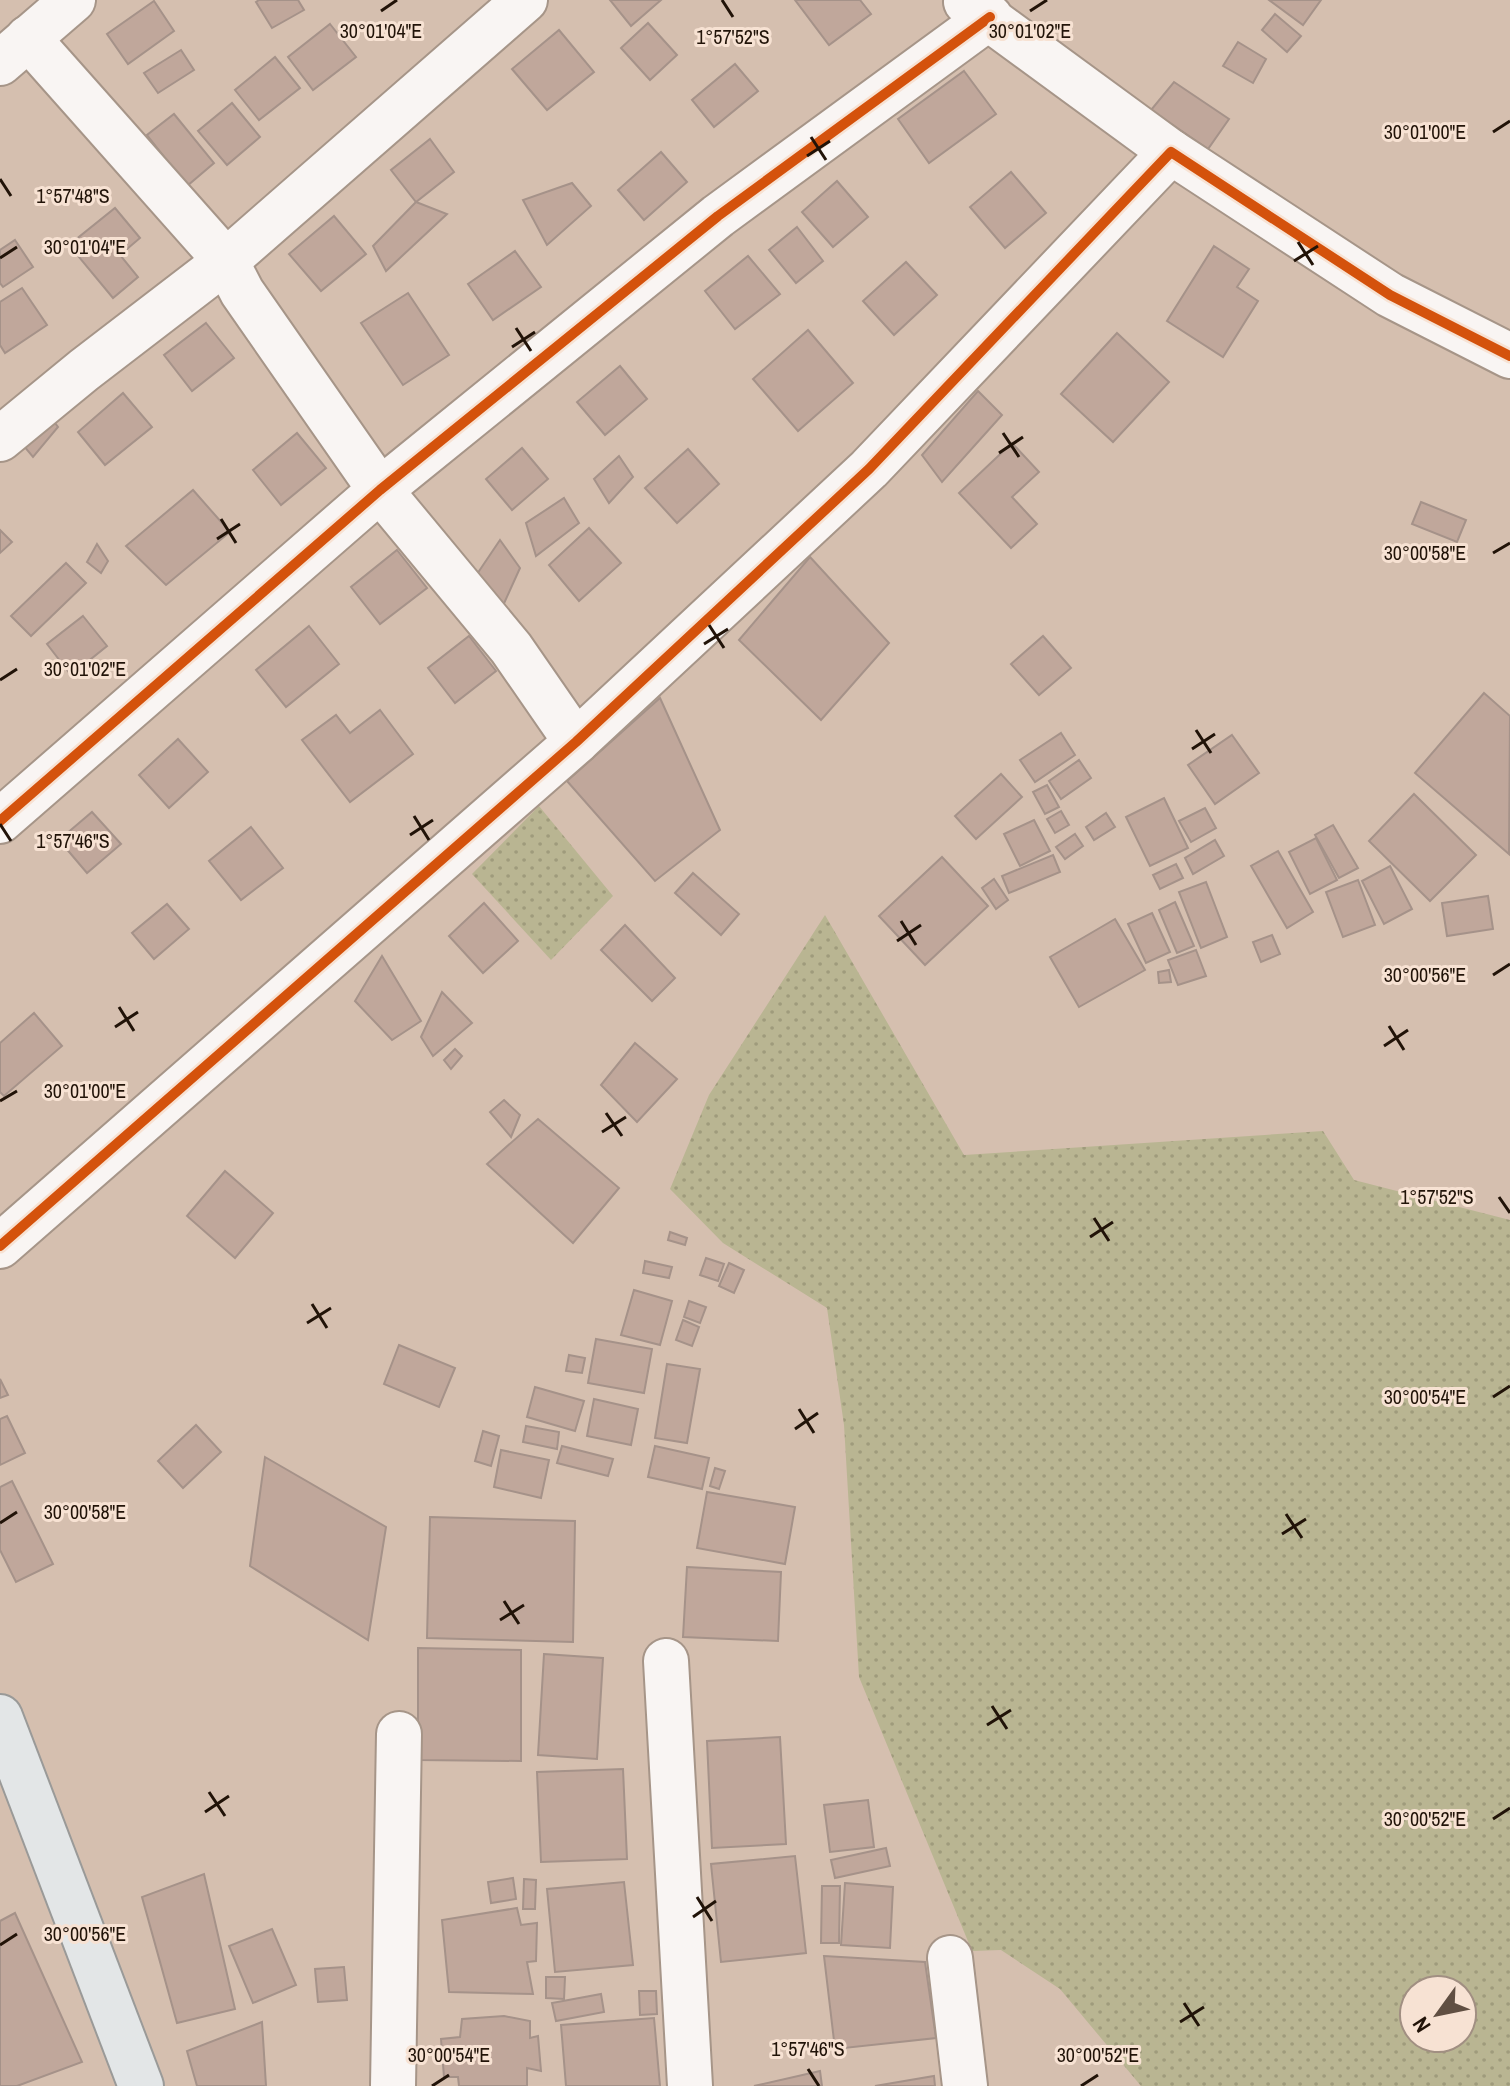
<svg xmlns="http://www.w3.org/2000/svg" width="1510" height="2086" viewBox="0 0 1510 2086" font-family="'Archivo Narrow',sans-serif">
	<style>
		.grass { fill: url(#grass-dots); fill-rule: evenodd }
		.building { fill: #c0a79b; stroke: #a59289; stroke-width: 2 }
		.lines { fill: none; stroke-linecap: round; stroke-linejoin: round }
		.minor-casing { stroke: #a69588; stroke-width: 48 }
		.major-casing { stroke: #9a9a98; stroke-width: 48 }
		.minor { stroke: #f9f5f3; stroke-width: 44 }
		.major { stroke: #e3e6e7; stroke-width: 44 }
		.cycleway-casing { stroke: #f7e2d3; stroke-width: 15 }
		.cycleway { stroke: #d4520c; stroke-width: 10 }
		.ticks { fill: none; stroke: #211308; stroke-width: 3 }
		.ticks-label { font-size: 20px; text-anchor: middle; fill: #211308; stroke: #f7e2d3; stroke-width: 6; stroke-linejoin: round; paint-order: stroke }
	</style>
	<defs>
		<pattern id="grass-dots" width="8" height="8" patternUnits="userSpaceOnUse" patternTransform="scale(2)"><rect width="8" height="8" fill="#b9b592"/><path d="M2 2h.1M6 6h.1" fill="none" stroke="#9f9b7c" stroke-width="1.8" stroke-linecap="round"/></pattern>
	</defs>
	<rect width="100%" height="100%" fill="#d5bfaf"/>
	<!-- grass -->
	<g class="grass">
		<polygon points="539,806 613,896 551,960 472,874"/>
		<path d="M825 915 964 1155 1323 1131 1354 1180 1510 1220V2086H1141L1060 1989 1001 1950 972 1951 859 1677 844 1425 827 1308 723 1243 670 1189 709 1095ZM1414 1990H1462V2038H1414Z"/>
	</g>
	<!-- building -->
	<g class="building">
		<polygon points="259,0 298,0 304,10 272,28 256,2"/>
		<polygon points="610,0 661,0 631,26"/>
		<polygon points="795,0 860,0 871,14 829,45"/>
		<polygon points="1269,0 1321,0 1303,25"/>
		<polygon points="154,1 174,31 128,64 107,34"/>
		<polygon points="1275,14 1301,36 1287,52 1262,30"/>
		<polygon points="648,23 677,55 650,80 621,48"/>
		<polygon points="330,24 356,57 313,90 288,57"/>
		<polygon points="559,30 594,72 547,110 512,69"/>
		<polygon points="1238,42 1266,59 1253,83 1223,66"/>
		<polygon points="181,50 194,70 158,93 144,73"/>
		<polygon points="275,57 300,88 259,120 235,90"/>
		<polygon points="735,64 758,91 714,127 692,100"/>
		<polygon points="964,71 996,114 929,163 898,119"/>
		<polygon points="1174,82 1229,119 1208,149 1151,110"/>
		<polygon points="232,103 260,137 227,165 198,131"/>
		<polygon points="174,114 214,163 187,186 147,135"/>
		<polygon points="430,139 454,172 416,202 391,170"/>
		<polygon points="661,152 687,182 644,220 618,190"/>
		<polygon points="1011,172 1046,213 1005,248 970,207"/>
		<polygon points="837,181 868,217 833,247 802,212"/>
		<polygon points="572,183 591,206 547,245 523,200"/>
		<polygon points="416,202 447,214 386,271 373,246"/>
		<polygon points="115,208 140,238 120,255 138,277 113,298 69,245"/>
		<polygon points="334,216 366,254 321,291 289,254"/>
		<polygon points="797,227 823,261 796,283 769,250"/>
		<polygon points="15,240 33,267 3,287 0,283 0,250"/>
		<polygon points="1214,246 1249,269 1237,287 1258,301 1223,357 1167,321"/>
		<polygon points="515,251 541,287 493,320 468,284"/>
		<polygon points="748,256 780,294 735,329 705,291"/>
		<polygon points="906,262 937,295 894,335 863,301"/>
		<polygon points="22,288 47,325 5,353 0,345 0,302"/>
		<polygon points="408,293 449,355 403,385 361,323"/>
		<polygon points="206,323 234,358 192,391 164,355"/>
		<polygon points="808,330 853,383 798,431 753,379"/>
		<polygon points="1117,333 1169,382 1113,442 1061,394"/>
		<polygon points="620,366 647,399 605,435 577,402"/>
		<polygon points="978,391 1002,415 942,482 922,455"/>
		<polygon points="123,393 152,427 105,465 78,432"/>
		<polygon points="49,415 58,427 33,457 18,439"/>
		<polygon points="297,433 326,468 281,505 253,470"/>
		<polygon points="1012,443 1039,472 1012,497 1037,524 1011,548 959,493"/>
		<polygon points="522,448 548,479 512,510 486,479"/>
		<polygon points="688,449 719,484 677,523 645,488"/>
		<polygon points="619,456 633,477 609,503 594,479"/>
		<polygon points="193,490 230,532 166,585 126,546"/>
		<polygon points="564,498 579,523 536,556 526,523"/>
		<polygon points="1421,502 1466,520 1457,542 1412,524"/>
		<polygon points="589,528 621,563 579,601 549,565"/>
		<polygon points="0,530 12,542 0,553"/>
		<polygon points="500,540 520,568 501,610 471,583"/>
		<polygon points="97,544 108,561 101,573 87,562"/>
		<polygon points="397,550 427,588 380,624 351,587"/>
		<polygon points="810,557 889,643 821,720 739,640"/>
		<polygon points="66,563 86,583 31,636 11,616"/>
		<polygon points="83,616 107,646 71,675 47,644"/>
		<polygon points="309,626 339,664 286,707 256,670"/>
		<polygon points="469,636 496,671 455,703 428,668"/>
		<polygon points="1043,636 1071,668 1039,695 1011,664"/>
		<polygon points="1484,693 1510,716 1509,854 1415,773"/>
		<polygon points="660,698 720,830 655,881 567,781"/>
		<polygon points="380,710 413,754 350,802 302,740 336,715 350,733"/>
		<polygon points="1061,733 1075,755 1035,782 1020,760"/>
		<polygon points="1232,735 1259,773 1215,804 1188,765"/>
		<polygon points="178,739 208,772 169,808 139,775"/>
		<polygon points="1079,760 1091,778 1061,799 1049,781"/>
		<polygon points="1001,774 1022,797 976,839 955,816"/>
		<polygon points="1047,785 1059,807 1045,814 1033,792"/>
		<polygon points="1414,794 1476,855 1430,901 1369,841"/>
		<polygon points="1164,798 1188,848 1150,866 1126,817"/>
		<polygon points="1205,808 1216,828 1191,842 1179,821"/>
		<polygon points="1061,811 1069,825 1055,833 1047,819"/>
		<polygon points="92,812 121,844 87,873 59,840"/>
		<polygon points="1106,813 1115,827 1094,840 1086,827"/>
		<polygon points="1034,820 1050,851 1020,866 1004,834"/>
		<polygon points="1333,825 1358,868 1339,878 1315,835"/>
		<polygon points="251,827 283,868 241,900 209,861"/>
		<polygon points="1075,834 1083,846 1065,859 1056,847"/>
		<polygon points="1316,838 1337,880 1310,894 1289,852"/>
		<polygon points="1215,840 1224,856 1193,874 1185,858"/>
		<polygon points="1278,851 1313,912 1287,928 1251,866"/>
		<polygon points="1053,855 1060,872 1009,893 1002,876"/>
		<polygon points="942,857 988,906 925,965 879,916"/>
		<polygon points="1176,864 1183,878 1160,889 1153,875"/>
		<polygon points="1390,866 1412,909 1384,924 1362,881"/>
		<polygon points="693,873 739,914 721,935 675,893"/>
		<polygon points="994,879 1008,900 996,909 982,888"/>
		<polygon points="1358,880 1375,925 1343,937 1326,892"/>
		<polygon points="1206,882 1227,937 1201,948 1179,892"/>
		<polygon points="1488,896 1493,929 1447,936 1442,903"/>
		<polygon points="1175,902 1194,946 1177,953 1159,910"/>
		<polygon points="484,903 518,941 483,973 449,936"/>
		<polygon points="167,904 189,929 154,959 132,933"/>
		<polygon points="1152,913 1170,952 1146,963 1128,924"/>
		<polygon points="1115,919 1145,970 1079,1007 1050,957"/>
		<polygon points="625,925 675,978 652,1001 601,950"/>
		<polygon points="1272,935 1280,954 1261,962 1253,942"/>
		<polygon points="1196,950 1206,976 1178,985 1168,960"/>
		<polygon points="382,956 421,1021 392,1040 355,1001"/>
		<polygon points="1169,970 1171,982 1159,983 1158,972"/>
		<polygon points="442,992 472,1023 433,1056 421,1037"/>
		<polygon points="34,1013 62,1046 4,1096 0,1092 0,1043"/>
		<polygon points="635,1043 677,1079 637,1122 601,1085"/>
		<polygon points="455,1049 462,1056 451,1069 444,1060"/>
		<polygon points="504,1100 520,1115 511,1137 490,1112"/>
		<polygon points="538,1119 619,1188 573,1243 487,1164"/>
		<polygon points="225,1171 273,1213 235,1258 187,1216"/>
		<polygon points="670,1232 687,1238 685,1245 668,1240"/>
		<polygon points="706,1258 724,1264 718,1281 700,1275"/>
		<polygon points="645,1261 672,1267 669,1278 643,1273"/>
		<polygon points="729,1263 744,1270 734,1293 719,1286"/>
		<polygon points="634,1290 672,1301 660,1345 621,1335"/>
		<polygon points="689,1301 706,1307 700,1323 684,1317"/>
		<polygon points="683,1320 699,1327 692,1346 676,1340"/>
		<polygon points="596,1339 652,1349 644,1393 588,1383"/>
		<polygon points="399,1345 455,1368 439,1407 384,1384"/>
		<polygon points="569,1355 585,1358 582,1373 566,1371"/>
		<polygon points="667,1364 700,1369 687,1443 655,1438"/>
		<polygon points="0,1379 8,1395 0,1398"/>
		<polygon points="535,1387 584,1401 575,1431 527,1417"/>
		<polygon points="594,1399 638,1409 631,1445 587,1436"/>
		<polygon points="7,1416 25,1453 0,1465 0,1419"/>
		<polygon points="196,1425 221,1452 183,1488 158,1461"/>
		<polygon points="526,1426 559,1432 557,1449 523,1442"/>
		<polygon points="483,1431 499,1436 491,1466 475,1461"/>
		<polygon points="562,1446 613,1459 608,1476 557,1463"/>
		<polygon points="655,1446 709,1458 702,1489 648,1477"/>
		<polygon points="501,1450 549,1460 541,1498 494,1487"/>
		<polygon points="265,1457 386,1527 368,1640 250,1566"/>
		<polygon points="715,1468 725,1471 719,1489 710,1486"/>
		<polygon points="12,1481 53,1564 16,1582 0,1550 0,1487"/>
		<polygon points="707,1492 795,1507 785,1564 697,1548"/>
		<polygon points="430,1517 575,1521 573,1642 427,1638"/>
		<polygon points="687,1567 781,1572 778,1641 683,1637"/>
		<polygon points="418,1648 521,1650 521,1761 418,1760"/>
		<polygon points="544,1654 603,1658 597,1759 538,1755"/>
		<polygon points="780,1737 786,1844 712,1848 707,1741"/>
		<polygon points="623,1769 627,1859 541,1862 537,1772"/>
		<polygon points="868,1800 874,1847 830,1852 824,1805"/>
		<polygon points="886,1848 890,1866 835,1878 831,1860"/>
		<polygon points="795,1856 806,1953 721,1962 711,1864"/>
		<polygon points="204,1874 235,2009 177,2023 142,1897"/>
		<polygon points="513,1878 516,1899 491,1903 488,1882"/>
		<polygon points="524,1879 536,1880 535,1909 523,1909"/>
		<polygon points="624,1882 633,1965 555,1972 547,1889"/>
		<polygon points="845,1883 893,1887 890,1948 841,1945"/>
		<polygon points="822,1886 840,1886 839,1943 821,1943"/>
		<polygon points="517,1908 521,1925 537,1923 536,1961 527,1962 533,1994 449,1992 442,1920"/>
		<polygon points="15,1913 82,2062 17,2086 0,2086 0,1921"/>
		<polygon points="272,1929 296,1985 253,2003 229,1946"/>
		<polygon points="824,1956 925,1962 936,2038 835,2049"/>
		<polygon points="344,1967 347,2000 318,2002 315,1969"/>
		<polygon points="546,1977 565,1977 564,1999 546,1998"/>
		<polygon points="639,1991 656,1991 657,2014 640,2015"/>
		<polygon points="601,1994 604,2012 556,2021 552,2003"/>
		<polygon points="504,2016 530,2021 530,2038 538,2036 541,2071 527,2068 527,2086 459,2086 458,2077 444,2077 441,2039 460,2037 462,2019"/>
		<polygon points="654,2018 660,2086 566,2086 561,2025"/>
		<polygon points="262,2022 266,2086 197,2086 187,2051"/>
		<polygon points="820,2071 822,2086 754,2086"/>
		<polygon points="934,2076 935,2086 875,2086"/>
	</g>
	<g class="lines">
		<!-- minor casing -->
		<g class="minor-casing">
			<g id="minor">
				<polyline points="966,2 1171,152"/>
				<polyline points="28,38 226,261 242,292 380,490 511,648 576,742"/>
				<polyline points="0,63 73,0"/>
				<polyline points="0,439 84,370 226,261 525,0"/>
				<polyline points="0,821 380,490 718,216 990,17"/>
				<polyline points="0,1246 576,742 869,469 1171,152 1390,295 1510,356"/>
				<polyline points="666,1661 690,2086"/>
				<polyline points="950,1958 965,2086"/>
				<polyline points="393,2086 399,1734"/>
			</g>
		</g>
		<!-- major casing -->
		<g class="major-casing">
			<polyline id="major" points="0,1717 141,2086"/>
		</g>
		<!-- minor -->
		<use href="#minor" class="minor"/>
		<!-- major -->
		<use href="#major" class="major"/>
		<!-- cycleway casing -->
		<g class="cycleway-casing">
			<g id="cycleway">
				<polyline points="0,821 380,490 718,216 990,17"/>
				<polyline points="0,1246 576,742 869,469 1171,152 1390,295 1510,356"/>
			</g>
		</g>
		<!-- cycleway -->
		<use href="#cycleway" class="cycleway"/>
	</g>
	<!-- ticks -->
	<path class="ticks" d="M722 0 733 17M381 11 397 0M1030 11 1047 0M1493 132 1510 121M811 137 826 160M807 156 830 141M0 179 11 196M1298 242 1313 265M0 258 17 247M1294 261 1318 246M516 328 531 351M512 347 535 332M1003 433 1019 457M999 453 1023 437M221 519 236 543M217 539 240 524M1493 553 1510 543M709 625 724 648M704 644 728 629M0 680 17 669M1196 730 1211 753M1192 749 1215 734M414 816 429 840M0 824 11 841M410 835 433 820M901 921 916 945M897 941 921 925M1493 975 1510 964M119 1007 134 1031M1389 1026 1404 1050M115 1027 138 1012M1384 1046 1408 1030M0 1101 17 1091M606 1113 622 1136M602 1132 626 1117M1499 1197 1510 1213M1094 1218 1109 1241M1090 1237 1113 1222M312 1304 327 1328M307 1323 331 1308M1493 1397 1510 1386M799 1409 814 1433M795 1429 818 1413M1286 1514 1302 1538M0 1523 17 1512M1282 1534 1306 1519M504 1601 519 1624M500 1620 524 1605M992 1706 1007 1729M987 1725 1011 1710M209 1792 225 1816M205 1812 229 1796M1493 1819 1510 1808M697 1897 712 1921M693 1917 716 1901M0 1945 17 1934M1184 2003 1199 2026M1180 2022 1204 2007M808 2069 819 2086M432 2086 449 2075M1081 2086 1098 2075"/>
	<g class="ticks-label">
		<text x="381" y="38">30°01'04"E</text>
		<text x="1030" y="38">30°01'02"E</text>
		<text x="733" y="44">1°57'52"S</text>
		<text x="1425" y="139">30°01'00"E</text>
		<text x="73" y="203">1°57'48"S</text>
		<text x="85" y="254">30°01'04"E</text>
		<text x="1425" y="560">30°00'58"E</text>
		<text x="85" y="676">30°01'02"E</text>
		<text x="73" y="848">1°57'46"S</text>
		<text x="1425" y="982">30°00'56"E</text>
		<text x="85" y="1098">30°01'00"E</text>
		<text x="1437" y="1204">1°57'52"S</text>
		<text x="1425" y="1404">30°00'54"E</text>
		<text x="85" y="1519">30°00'58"E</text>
		<text x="1425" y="1826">30°00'52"E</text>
		<text x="85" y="1941">30°00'56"E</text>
		<text x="808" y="2056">1°57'46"S</text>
		<text x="449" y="2062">30°00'54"E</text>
		<text x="1098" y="2062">30°00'52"E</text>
	</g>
	<!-- north arrow -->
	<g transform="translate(1438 2014) rotate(237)"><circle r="38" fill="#f7e2d3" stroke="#a18f82" stroke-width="2"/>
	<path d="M0-6L14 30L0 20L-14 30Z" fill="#604f42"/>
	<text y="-12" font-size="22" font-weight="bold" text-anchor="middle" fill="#211308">N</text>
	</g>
</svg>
